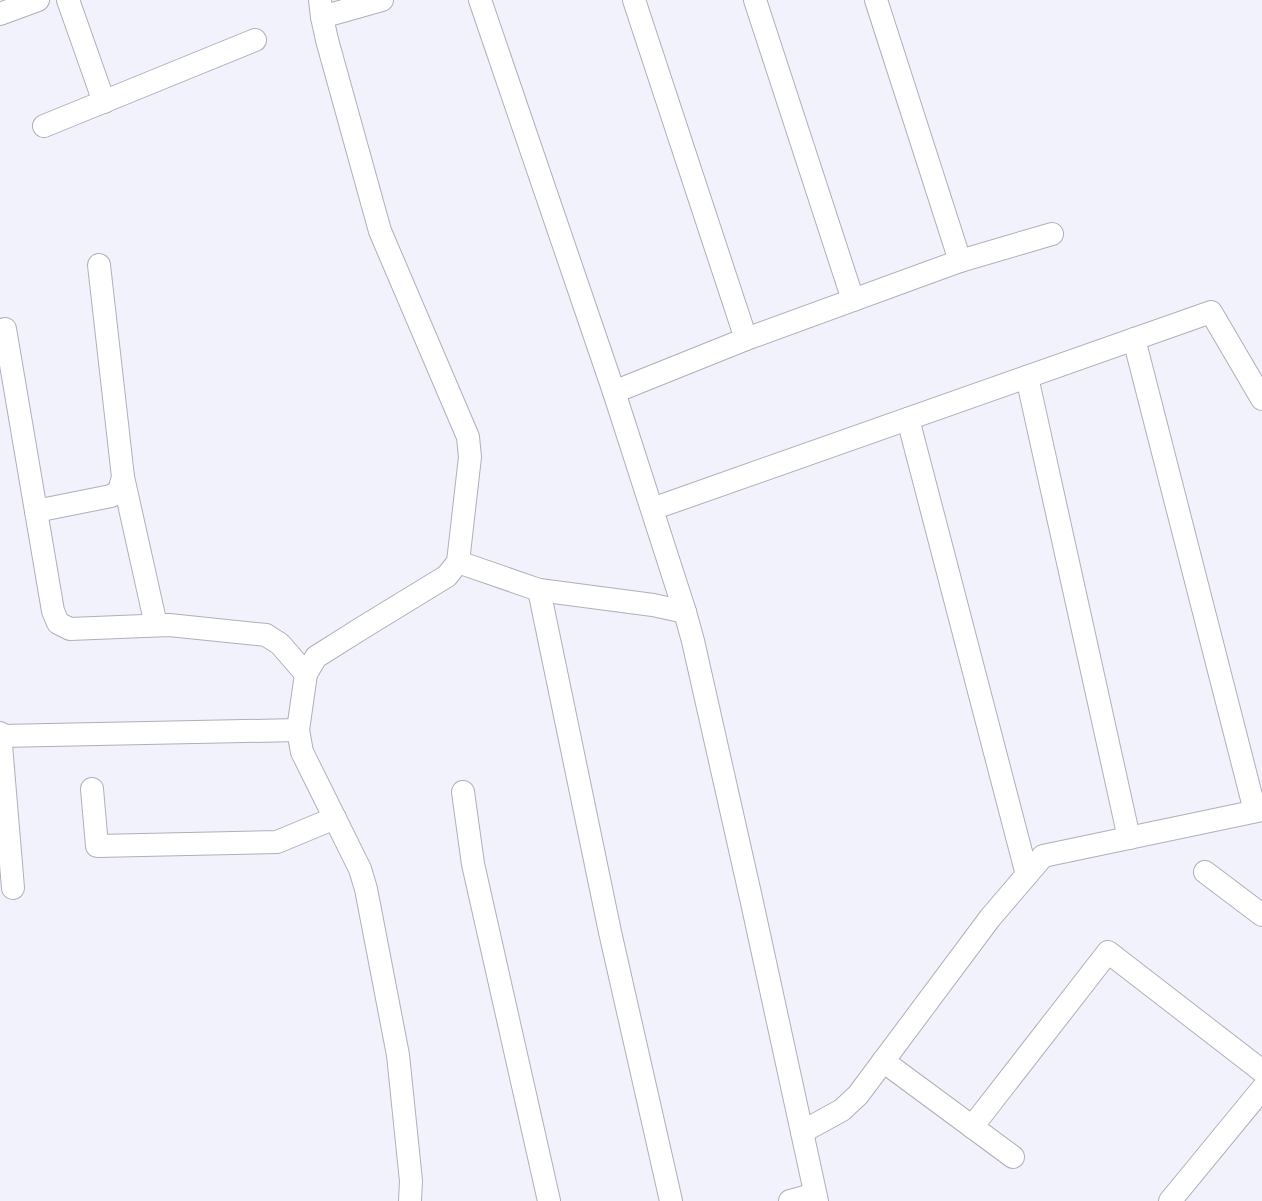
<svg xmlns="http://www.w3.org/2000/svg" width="1262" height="1201" viewBox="0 0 1262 1201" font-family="'Archivo Narrow',sans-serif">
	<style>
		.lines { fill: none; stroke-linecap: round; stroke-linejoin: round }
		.minor-casing { stroke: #afafba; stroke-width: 24 }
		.minor { stroke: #fff; stroke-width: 22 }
	</style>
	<rect width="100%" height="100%" fill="#f2f2fd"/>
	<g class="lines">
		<!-- minor casing -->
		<g class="minor-casing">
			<g id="minor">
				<polyline points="68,0 104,102"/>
				<polyline points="320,0 322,17 327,40 380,231 468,437 470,457 458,562 447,576 362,628 316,657 306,674 298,730 302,752 360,869 366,889 398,1055 411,1181 410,1201"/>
				<polyline points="480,0 614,392 685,612 693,641 751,898 817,1201"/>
				<polyline points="634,0 746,339"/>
				<polyline points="755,0 853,300"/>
				<polyline points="876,0 960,261"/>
				<polyline points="0,14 38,0"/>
				<polyline points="322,17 382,0"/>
				<polyline points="44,126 255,40"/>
				<polyline points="5,329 53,611 58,623 70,629 169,625 266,635 280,644 306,674"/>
				<polyline points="1134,339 1255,811"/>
				<polyline points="1027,377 1129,838"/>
				<polyline points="614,392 746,339 960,261 1052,234"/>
				<polyline points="908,419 1027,875"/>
				<polyline points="123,477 156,625"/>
				<polyline points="652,509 1211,312 1262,399"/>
				<polyline points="36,511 111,496 119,491 123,477 99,265"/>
				<polyline points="458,562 539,590 653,605 685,612"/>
				<polyline points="539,590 610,932 671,1201"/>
				<polyline points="0,733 13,888"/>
				<polyline points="0,736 298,730"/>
				<polyline points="92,789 97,846 277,842 335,818"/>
				<polyline points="463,792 473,864 549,1201"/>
				<polyline points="1205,872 1262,915"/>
				<polyline points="883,1061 1013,1157"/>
				<polyline points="972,1127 1108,952 1262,1071"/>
				<polyline points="802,1132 842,1110 858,1095 990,918 1043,856 1262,810"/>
				<polyline points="790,1201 815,1194"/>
				<polyline points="1170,1201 1262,1089"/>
			</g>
		</g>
		<!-- minor -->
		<use href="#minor" class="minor"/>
	</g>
</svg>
